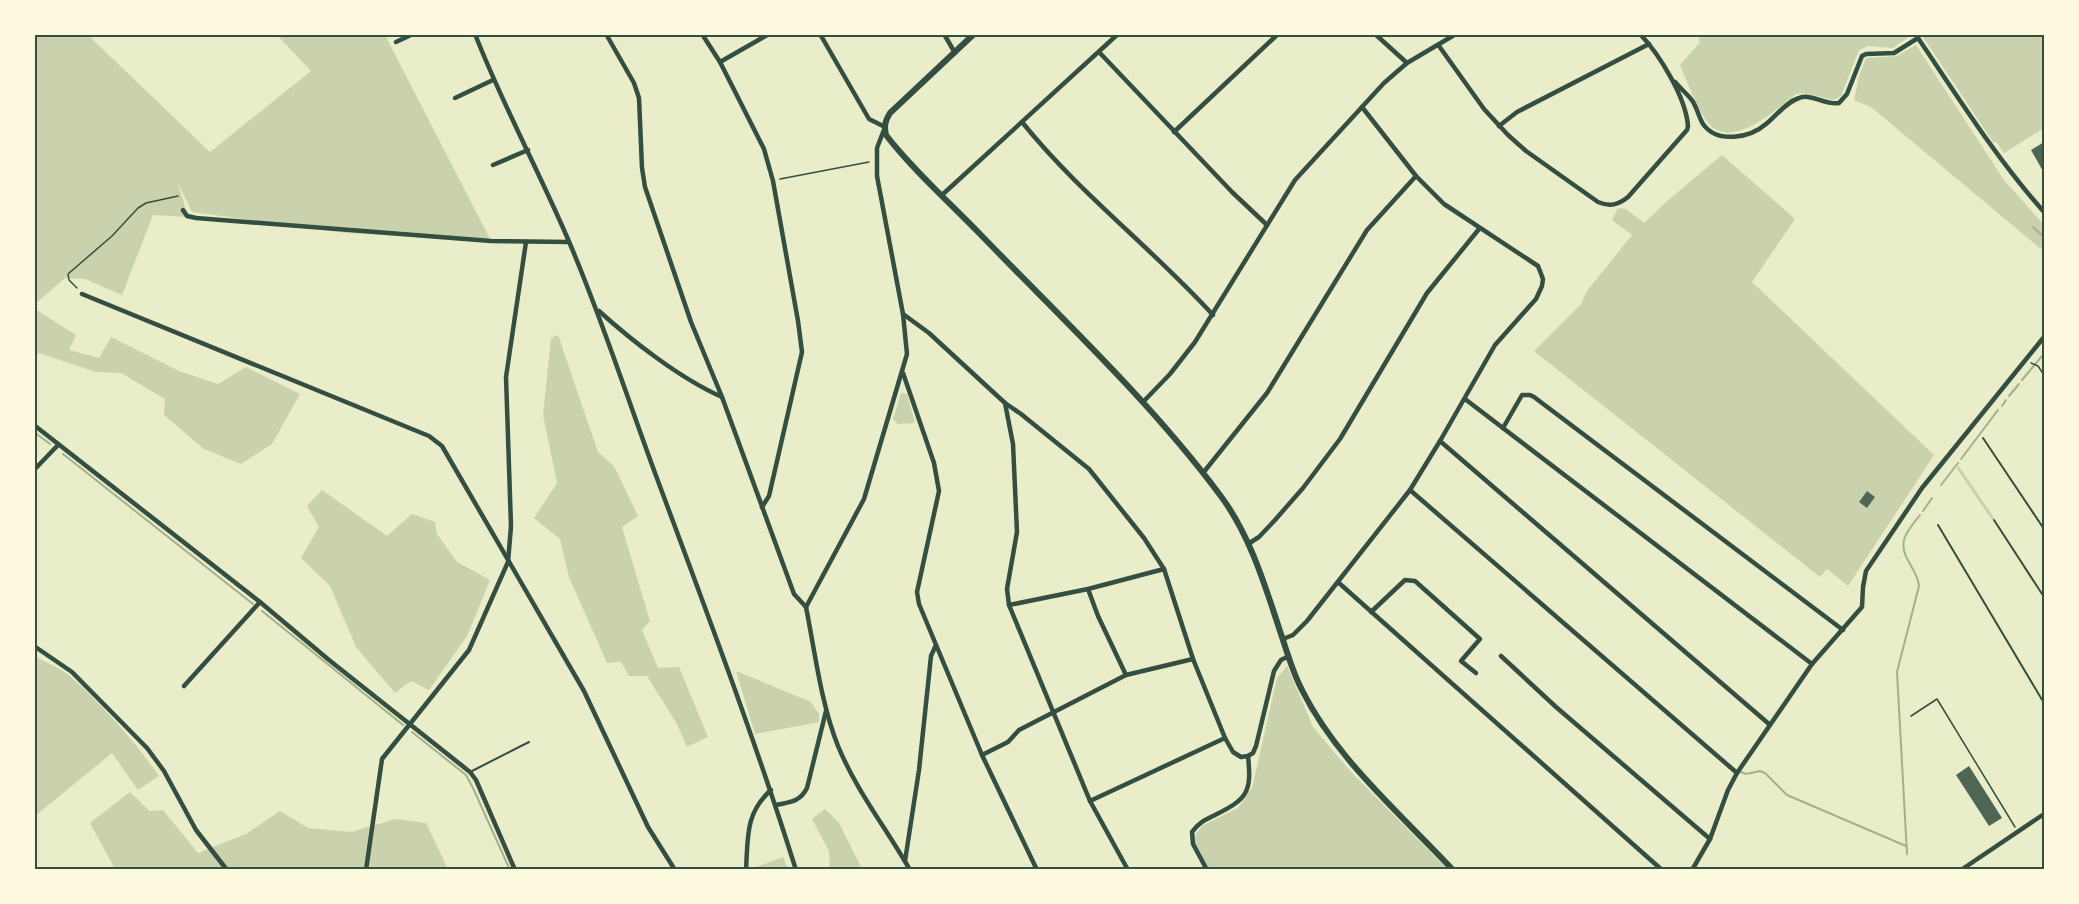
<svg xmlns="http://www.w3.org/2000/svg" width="2079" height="904" viewBox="0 0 2079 904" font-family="Jost,sans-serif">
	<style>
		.green { fill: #cad2ad }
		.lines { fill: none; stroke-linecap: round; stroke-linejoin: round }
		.stream { stroke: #a3b18a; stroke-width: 2 }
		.building { fill: #4f6655 }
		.path { stroke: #344e41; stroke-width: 1.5 }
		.service { stroke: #344e41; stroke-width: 2 }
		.minor { stroke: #344e41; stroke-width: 4.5 }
		.tertiary { stroke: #344e41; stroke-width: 6 }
		.neatline { fill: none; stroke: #344e41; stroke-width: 2 }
	</style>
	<rect width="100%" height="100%" fill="#e9edc9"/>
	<!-- green -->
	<g class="green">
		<polygon points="62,34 90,37 210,152 311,71 277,35 385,35 491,241 346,233 192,212 178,183 188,217 153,215 122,295 85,279 65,278 35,304 35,35"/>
		<polygon points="1921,34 2044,35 2044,128 2004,153 1996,142 1993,142"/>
		<path d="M1702 35V34L1911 35 1893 48 1868 46 1859 50 1841 96 1834 100 1803 93 1796 94C1775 110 1729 154 1706 120 1695 104 1688 83 1680 65L1700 42 1698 40Z"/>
		<polygon points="1916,45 2004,180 2044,225 2044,243 2041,249 1871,107 1854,100 1859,76 1866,58 1897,56"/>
		<polygon points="1722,155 1795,219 1752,282 1934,455 1848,586 1827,569 1820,577 1534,351 1581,304 1587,291 1632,235 1612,220 1618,208 1626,209 1644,223 1666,202"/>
		<polygon points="35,309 76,335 69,350 99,358 111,337 179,371 218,384 246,367 300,394 272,444 241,464 204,449 164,415 165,399 121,373 96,372 39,353 35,357"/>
		<polygon points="558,335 598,452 614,466 638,516 622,527 650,621 642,630 658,668 679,667 708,737 687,747 677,724 647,676 629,676 621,662 607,663 569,577 560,539 534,518 557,483 543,415 551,338"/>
		<polygon points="901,393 907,394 915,423 898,424 893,419"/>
		<polygon points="1958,465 1995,519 1992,520 1957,469"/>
		<polygon points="322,490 387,536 412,514 435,522 437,534 457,562 490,580 467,636 429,690 411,681 395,693 356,647 330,586 301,558 319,527 307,506"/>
		<path d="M35 656C46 663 61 668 71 677 102 704 136 743 159 776L138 790 112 753 35 816Z"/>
		<polygon points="1287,666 1313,727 1352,773 1447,869 1207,869 1193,844 1196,834 1202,826 1238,808 1252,788 1277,678"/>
		<polygon points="736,671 811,702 819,714 819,722 755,734"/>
		<polygon points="130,792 149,811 163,810 198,853 246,834 280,811 308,828 351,832 396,819 426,823 448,869 115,869 90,823"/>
		<polygon points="825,809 839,823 862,869 830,869 829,851 812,819"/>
		<polygon points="783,857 788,869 751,869"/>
	</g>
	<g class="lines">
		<!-- stream -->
		<g class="stream">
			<polyline points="2033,227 2044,237"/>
			<polyline points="2022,380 2042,356"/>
			<polyline points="2009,396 2019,384"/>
			<polyline points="2002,406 2006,400"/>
			<polyline points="34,432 50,444"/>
			<polyline points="63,454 253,604"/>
			<polyline points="1961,459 1998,410"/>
			<polyline points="1941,485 1958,463"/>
			<polyline points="1923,511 1932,498"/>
			<polyline points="262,611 403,725"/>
			<polyline points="412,732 466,775 473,788 510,870"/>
			<polyline points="1741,772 1746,774 1760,771 1765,773 1787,795 1906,846"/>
			<path d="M1907 854 1897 672 1919 586C1918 569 1900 558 1904 540 1906 531 1915 522 1920 515"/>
		</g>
	</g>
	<!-- building -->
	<g class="building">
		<polygon points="2044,142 2044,173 2031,150"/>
		<polygon points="1867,491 1875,497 1867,508 1859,502"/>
		<polygon points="1969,766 2002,818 1989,826 1956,775"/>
	</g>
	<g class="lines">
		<!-- path -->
		<g class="path">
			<polyline points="780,179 869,162"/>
			<polyline points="77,288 69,280 68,274 112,236 138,208 146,203 178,196"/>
			<polyline points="2031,363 2038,366 2044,375"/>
			<polyline points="1911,716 1937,699 2015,827"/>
		</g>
		<!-- service -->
		<g class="service">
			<polyline points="1983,438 2044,529"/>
			<polyline points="1994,520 2044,597"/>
			<polyline points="1938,525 2044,703"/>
			<polyline points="470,772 529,742"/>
		</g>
		<!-- minor -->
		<g class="minor">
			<path d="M475 34C503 106 540 173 570 244 602 319 627 397 655 473 704 605 754 736 796 870"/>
			<polyline points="606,34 634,83 639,98 642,168 645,187 691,322 722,397 794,594 806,607"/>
			<polyline points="702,34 720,62 764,149 773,181 798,321 802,352 769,496 762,507"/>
			<polyline points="944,34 955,53"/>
			<polyline points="1375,34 1407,63"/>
			<polyline points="396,42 413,34"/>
			<path d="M1439 46 1484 109 1508 135 1526 151 1598 202C1610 207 1618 205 1628 197L1687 130 1688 126C1686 98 1660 55 1640 34"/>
			<polyline points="1099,52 1232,192 1267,225"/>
			<polyline points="720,62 769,34"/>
			<path d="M1675 82C1680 88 1686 93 1691 99 1697 106 1698 116 1703 124 1717 144 1750 138 1766 124 1776 116 1786 102 1799 98 1812 93 1826 106 1839 103L1847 94 1862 56 1866 54 1894 53 1918 38C1958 97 1996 158 2044 212"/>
			<polyline points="455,98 493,80"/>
			<path d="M1022 122C1079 193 1152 248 1213 315"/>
			<polyline points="1499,126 1517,112 1649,44"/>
			<polyline points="1174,132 1278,34"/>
			<polyline points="493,165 528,150"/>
			<polyline points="942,195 1118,34"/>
			<polyline points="183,210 187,216 196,218 491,241 569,242"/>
			<polyline points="82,294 429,436 442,446 584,691 648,827 675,870"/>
			<path d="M599 311C632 341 681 379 722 397"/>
			<polyline points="903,314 929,333 1005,403 1021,414 1089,469 1144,538 1164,569 1193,659 1225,738 1233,752 1241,757 1248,756 1253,753 1256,746 1274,671 1281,660 1289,656"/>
			<polyline points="903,373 934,463 939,491 917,592 919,604 982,755 1037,870"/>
			<polyline points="1465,399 1812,664"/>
			<polyline points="1143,402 1170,374 1195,342 1295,180 1384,83 1407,63 1456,34"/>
			<polyline points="1005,403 1013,444 1017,532 1007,589 1009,605 1090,801 1128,870"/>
			<polyline points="34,425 260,602 329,660 470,772 476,780 515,870"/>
			<polyline points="1503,428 1522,395 1530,395 1534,397 1843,630"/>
			<polyline points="1440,441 1769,724"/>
			<polyline points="34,470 58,445"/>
			<polyline points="1203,473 1267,393 1367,230 1416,176"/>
			<polyline points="1410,490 1737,773"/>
			<polyline points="1248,544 1259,537 1275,520 1303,488 1340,439 1427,293 1479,229"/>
			<polyline points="1339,583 1662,870"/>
			<polyline points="1088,589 1098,616 1126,675"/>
			<polyline points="1009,605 1088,589 1164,569"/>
			<polyline points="806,607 864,499 907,354 903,314 877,176 877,148 885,127 869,119 820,34"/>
			<path d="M806 607C815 652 821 704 838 746 856 790 886 828 910 870"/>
			<polyline points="1371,612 1405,580 1415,581 1480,639 1461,661 1476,673"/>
			<polyline points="1283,639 1293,635 1307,621 1410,490 1440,441 1495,345 1536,299 1542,286 1543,279 1538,266 1444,204 1416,176 1362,107"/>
			<polyline points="34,646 72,672 147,748 164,771 196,830 227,870"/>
			<polyline points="1501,656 1556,707 1710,839"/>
			<polyline points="184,686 260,602"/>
			<polyline points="982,755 1008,742 1019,730 1126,675 1193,659"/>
			<polyline points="1090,801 1225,738"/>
			<path d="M776 805C790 802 800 802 807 788L826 711"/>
			<polyline points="905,861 919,770 931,656 936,645"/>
			<polyline points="366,870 382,759 469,650 508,562 511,526 506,377 526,242"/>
			<path d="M746 870C748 838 745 813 771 790"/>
			<path d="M1207 870 1193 844 1192 832C1198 823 1205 820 1215 815 1247 799 1252 793 1248 756"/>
			<polyline points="1692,870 1710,839 1728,790 1737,773 1812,664 1862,607 1863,587 1866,571 1922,488 2044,337"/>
			<polyline points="1961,870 2044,814"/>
		</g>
		<!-- tertiary -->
		<path class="tertiary" d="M974 34 890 113C885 121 884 126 886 135 912 169 950 203 980 234 1062 319 1149 400 1220 495 1251 536 1266 589 1282 637 1288 655 1293 673 1302 690 1337 760 1400 813 1453 870"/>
	</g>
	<!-- border -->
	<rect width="2079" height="904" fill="none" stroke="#fefae0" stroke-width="72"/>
	<rect x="36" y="36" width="2007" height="832" class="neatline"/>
</svg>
